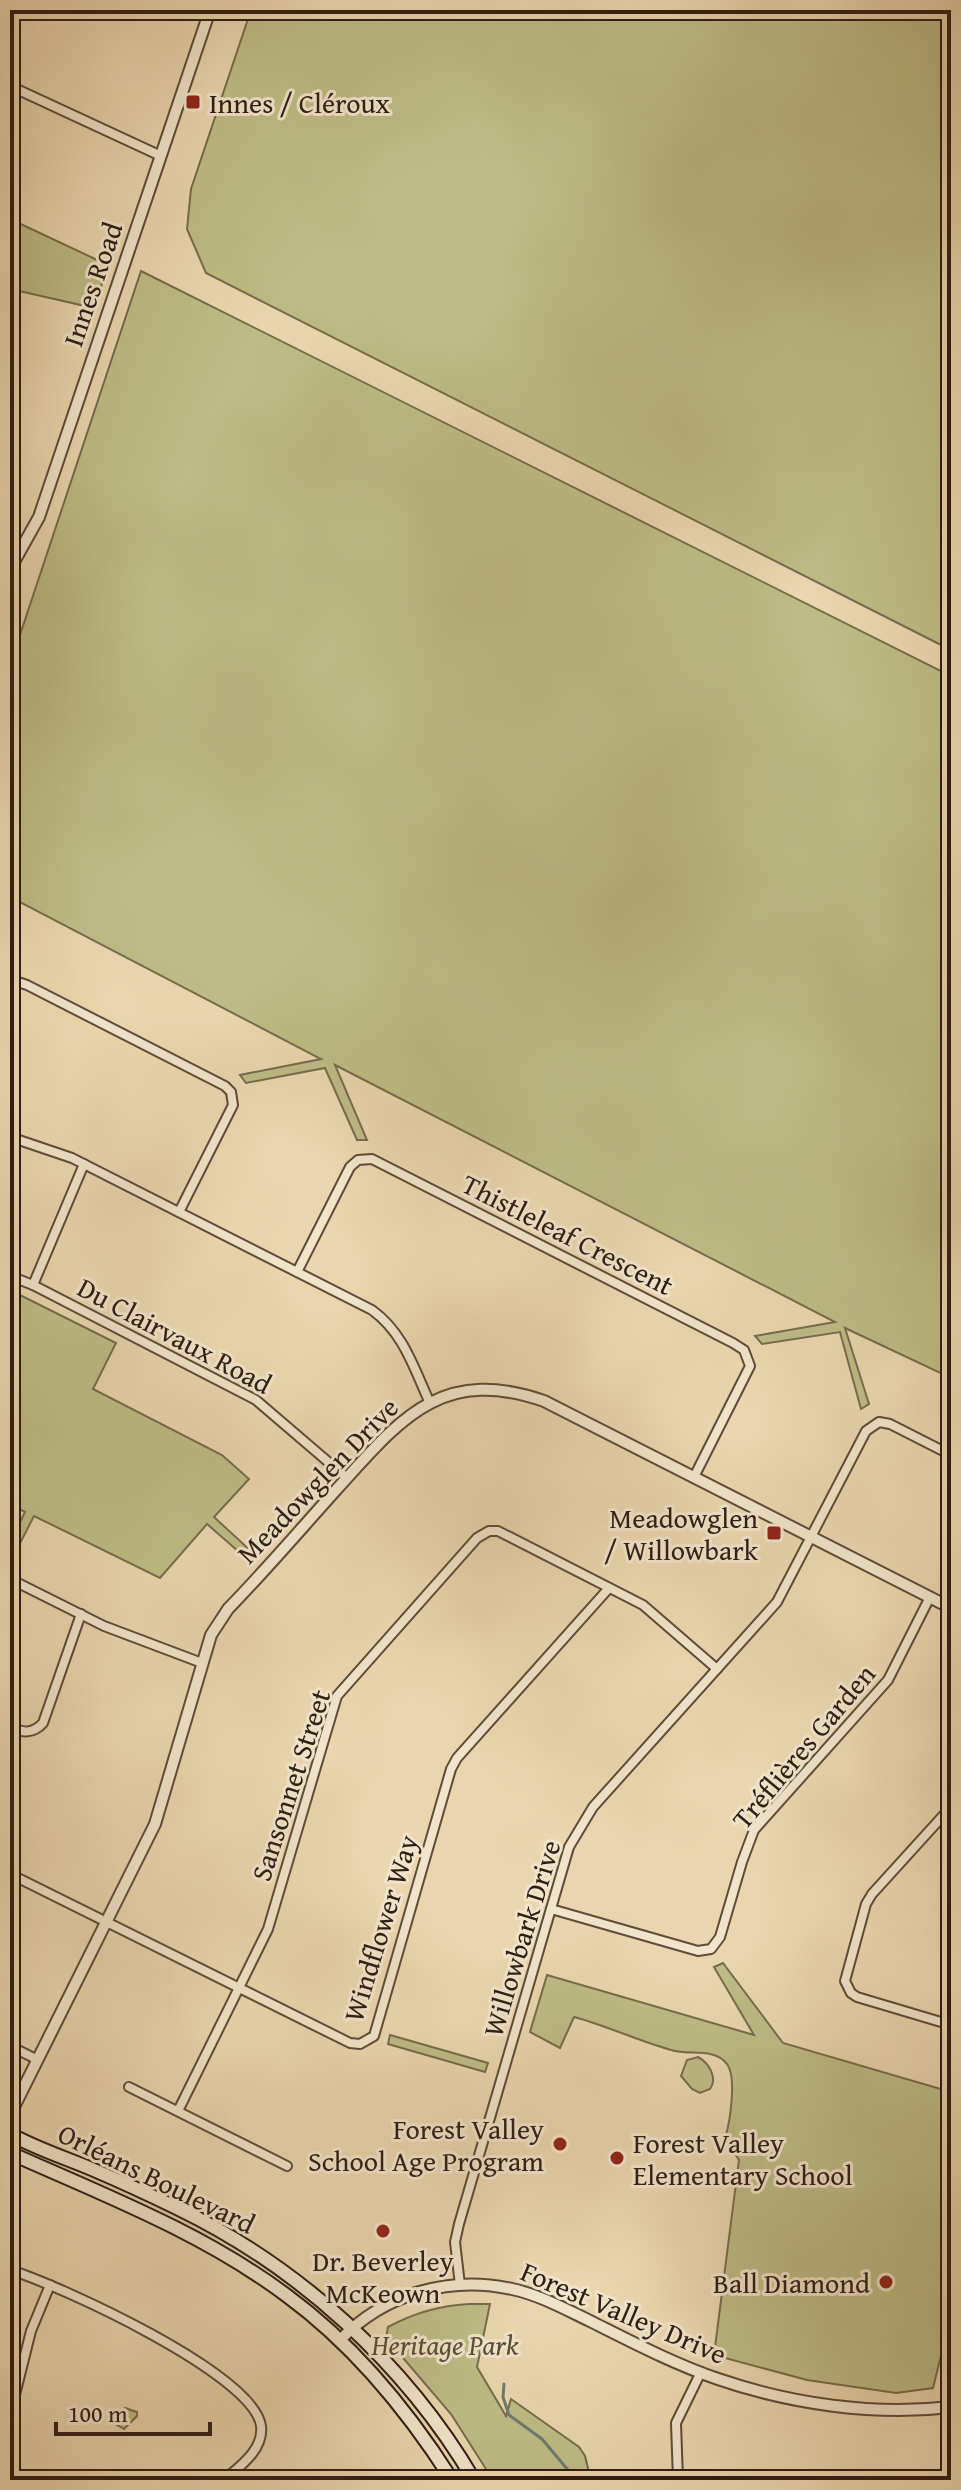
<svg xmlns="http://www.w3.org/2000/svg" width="961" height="2490" viewBox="0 0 961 2490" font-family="'Gentium Book Plus',serif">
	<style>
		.green { fill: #bdbc86; stroke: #766c4d; stroke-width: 2 }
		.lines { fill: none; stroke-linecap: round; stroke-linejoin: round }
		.stream { stroke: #6e7b6f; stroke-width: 3 }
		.minor-casing { stroke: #5e4b3a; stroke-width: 12 }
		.tertiary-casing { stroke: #5e4b3a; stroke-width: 14 }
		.secondary-casing { stroke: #2f1d14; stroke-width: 16 }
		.minor { stroke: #f1e4ca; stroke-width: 8 }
		.tertiary { stroke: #f1e4ca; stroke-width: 10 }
		.secondary { stroke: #f1e4ca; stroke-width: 12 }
		.poi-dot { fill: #8f2418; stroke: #f1e4ca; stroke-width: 3 }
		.labels { text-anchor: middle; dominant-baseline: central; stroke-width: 6; stroke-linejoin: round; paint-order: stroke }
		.poi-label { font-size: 28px; fill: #2f1d14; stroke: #f1e4ca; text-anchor: end }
		.street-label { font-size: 28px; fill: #2f1d14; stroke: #f1e4ca }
		.park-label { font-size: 28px; font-style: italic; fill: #5a4d36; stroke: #f1e4ca }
	</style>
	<rect width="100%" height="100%" fill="#ead6ae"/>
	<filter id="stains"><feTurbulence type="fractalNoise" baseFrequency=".0025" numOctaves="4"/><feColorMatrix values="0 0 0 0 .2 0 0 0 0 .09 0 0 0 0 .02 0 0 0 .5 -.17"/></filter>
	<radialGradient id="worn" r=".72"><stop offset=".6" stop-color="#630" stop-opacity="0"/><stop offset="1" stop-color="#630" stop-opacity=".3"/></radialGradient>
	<!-- green -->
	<g class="green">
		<polygon points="251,10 951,10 951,650 206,273 187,229 191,189"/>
		<polygon points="10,219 108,265 94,308 10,289"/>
		<polygon points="141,271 951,676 951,1378 845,1328 869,1404 861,1409 840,1332 762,1344 755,1336 835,1322 335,1065 367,1140 357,1140 325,1068 246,1083 240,1075 321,1059 10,897 10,665"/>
		<polygon points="10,1290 116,1343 93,1389 222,1455 249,1479 214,1517 253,1553 247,1559 207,1524 160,1578 34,1516 10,1563 10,1543 25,1512 10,1504"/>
		<path d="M723 1963 783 2043 951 2092V2315L933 2388 896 2393 807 2380 714 2355 739 2160 725 2138C730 2123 737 2077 727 2064 714 2048 692 2055 675 2051 640 2042 608 2026 574 2017L560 2048 530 2032 547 1975 754 2035 714 1967Z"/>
		<polygon points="390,2035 488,2063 485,2072 388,2044"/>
		<path d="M698 2057C709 2063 718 2078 710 2089L700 2093 692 2089 681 2076 687 2060Z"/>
		<path d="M470 2304H490L477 2367 506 2416 511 2399 579 2447 585 2456 591 2480H493L451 2414 386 2338 388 2327C414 2313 441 2305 470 2304Z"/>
		<polygon points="125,2408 137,2412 137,2416 124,2429 117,2425 117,2421"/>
	</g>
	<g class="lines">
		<!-- stream -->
		<polyline class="stream" points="504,2384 503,2397 509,2415 542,2439 568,2470 573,2480"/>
		<!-- minor casing -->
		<g class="minor-casing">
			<g id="minor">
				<polyline points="10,86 161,156"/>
				<polyline points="10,983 18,982 27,985 225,1086 231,1092 233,1105 179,1212"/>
				<path d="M10 1137 72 1158 372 1310C404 1333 414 1369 430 1403"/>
				<polyline points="297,1272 350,1167 358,1160 372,1159 733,1343 744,1350 750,1366 694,1477"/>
				<polyline points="10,1276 33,1285 256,1400 347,1478"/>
				<polyline points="33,1285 84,1164"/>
				<polyline points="10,1579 104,1626 202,1663"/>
				<path d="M10 1727C23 1733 33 1734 43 1723L81 1614"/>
				<polyline points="951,1807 872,1894 866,1904 845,1981 851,1993 857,1997 951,2025"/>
				<polyline points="10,1874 350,2043 360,2044 374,2036 451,1769 457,1758 609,1588"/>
				<polyline points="551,1909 698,1951 711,1949 720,1937 742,1862 754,1830 888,1680 930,1597"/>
				<polyline points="10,2046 38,2060"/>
				<polyline points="129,2087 287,2166"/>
				<polyline points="178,2111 268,1929 337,1696 477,1538 489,1531 498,1531 643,1605 717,1669"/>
				<path d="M10 2270C59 2285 254 2374 261 2426 264 2450 239 2467 224 2480"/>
				<polyline points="460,2285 455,2242 459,2224 569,1847 593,1807 777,1602 866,1431 879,1422 890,1424 951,1455"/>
				<polyline points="10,2415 31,2331 50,2285"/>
				<polyline points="678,2480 676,2423 701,2372"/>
			</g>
		</g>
		<!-- tertiary casing -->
		<g class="tertiary-casing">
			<g id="tertiary">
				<polyline points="10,569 39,517 210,10"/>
				<path d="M10 2115 155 1824 211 1635 228 1609C265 1571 300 1530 336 1490 399 1421 440 1365 544 1401L951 1608"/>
				<path d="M340 2340C384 2294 450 2275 512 2289 540 2295 565 2309 590 2321 632 2342 674 2364 718 2379 791 2404 874 2416 951 2407"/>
			</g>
		</g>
		<!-- secondary casing -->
		<g class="secondary-casing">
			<g id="secondary">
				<path d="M10 2134C37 2149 66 2158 94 2170 122 2182 150 2195 177 2208 299 2267 405 2363 474 2480"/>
				<path d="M10 2153C104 2195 203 2233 286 2295 353 2344 408 2411 452 2480"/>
			</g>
		</g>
		<!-- minor -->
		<use href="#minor" class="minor"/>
		<!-- tertiary -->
		<use href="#tertiary" class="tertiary"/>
		<!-- secondary -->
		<use href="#secondary" class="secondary"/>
	</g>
	<!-- markers -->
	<g class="poi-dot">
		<rect x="185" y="94" width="16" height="16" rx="4"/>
		<rect x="766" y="1525" width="16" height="16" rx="4"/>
		<circle cx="560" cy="2144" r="8"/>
		<circle cx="617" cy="2158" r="8"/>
		<circle cx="383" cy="2231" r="8"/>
		<circle cx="886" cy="2282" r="8"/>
	</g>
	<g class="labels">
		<!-- poi labels -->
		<g class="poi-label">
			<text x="209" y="102" text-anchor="start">Innes / Cléroux</text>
			<text x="758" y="1517">Meadowglen<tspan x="758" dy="32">/ Willowbark</tspan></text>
			<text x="544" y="2128">Forest Valley<tspan x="544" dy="32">School Age Program</tspan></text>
			<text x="633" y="2142" text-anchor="start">Forest Valley<tspan x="633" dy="32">Elementary School</tspan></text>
			<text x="383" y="2260" text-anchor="middle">Dr. Beverley<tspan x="383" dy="32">McKeown</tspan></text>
			<text x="870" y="2282">Ball Diamond</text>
		</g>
		<!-- street labels -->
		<g class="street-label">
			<text transform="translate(92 284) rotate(-71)">Innes Road</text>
			<text transform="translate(568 1234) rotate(27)">Thistleleaf Crescent</text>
			<text transform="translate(175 1335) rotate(28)">Du Clairvaux Road</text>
			<text transform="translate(317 1480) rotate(-46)">Meadowglen Drive</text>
			<text transform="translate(803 1746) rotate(-50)">Tréflières Garden</text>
			<text transform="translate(290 1785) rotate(-72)">Sansonnet Street</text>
			<text transform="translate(380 1928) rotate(-73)">Windflower Way</text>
			<text transform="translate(521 1938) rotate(-73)">Willowbark Drive</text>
			<text transform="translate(157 2178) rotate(26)">Orléans Boulevard</text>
			<text transform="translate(624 2312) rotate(23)">Forest Valley Drive</text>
		</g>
		<!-- park labels -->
		<g class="park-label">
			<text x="445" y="2344">Heritage Park</text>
		</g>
	</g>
	<!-- margin -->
	<rect width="961" height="2490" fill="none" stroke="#ead6ae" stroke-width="40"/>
	<rect x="12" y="12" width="937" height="2466" fill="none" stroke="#2f1d14" stroke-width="4"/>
	<rect x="20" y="20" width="921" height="2450" fill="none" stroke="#2f1d14" stroke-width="2"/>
	<!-- scale -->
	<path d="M56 2422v12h154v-12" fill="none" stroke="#2f1d14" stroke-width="4"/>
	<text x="68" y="2422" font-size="24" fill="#2f1d14" stroke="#f1e4ca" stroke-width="6" paint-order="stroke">100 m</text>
	<rect width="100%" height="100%" filter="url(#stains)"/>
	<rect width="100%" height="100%" fill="url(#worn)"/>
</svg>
